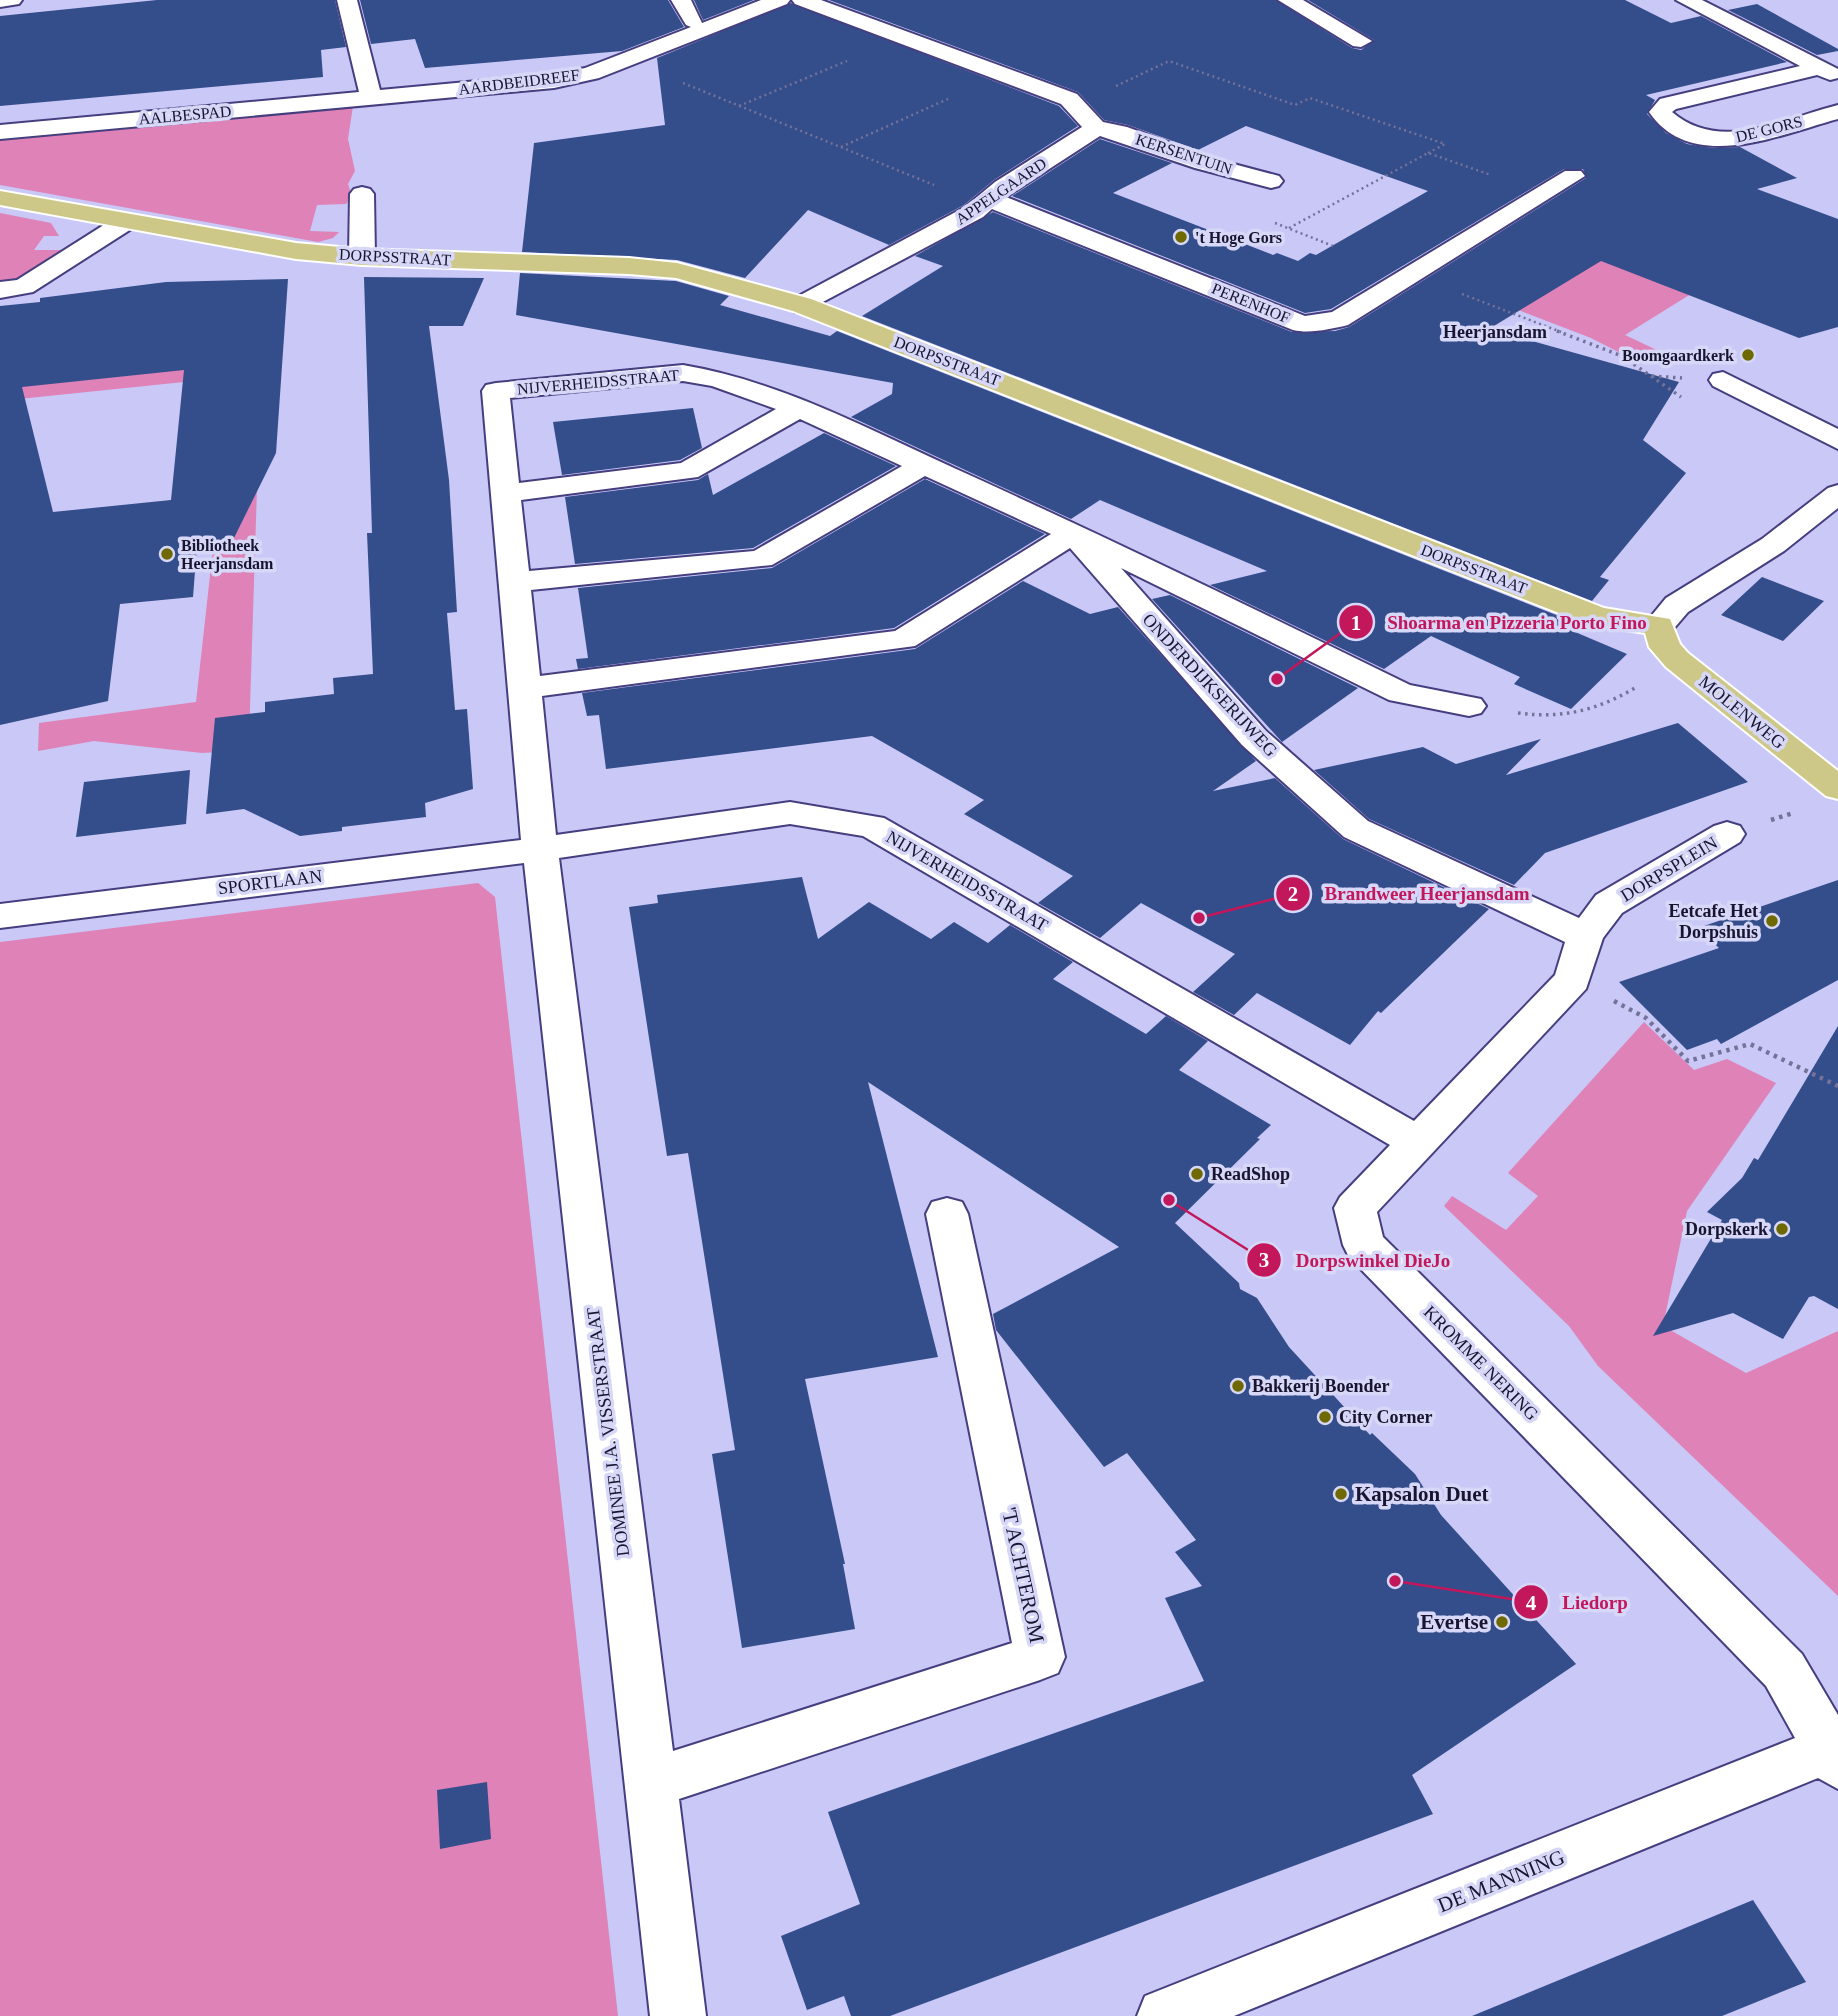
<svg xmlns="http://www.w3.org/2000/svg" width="1838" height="2016" viewBox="0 0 1838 2016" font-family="Georgia,serif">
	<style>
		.green { fill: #de82b7 }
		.building { fill: #344d8b; fill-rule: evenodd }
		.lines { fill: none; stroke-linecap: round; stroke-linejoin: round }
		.minor-casing { stroke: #453e7f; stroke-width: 4 }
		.major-casing { stroke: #fff; stroke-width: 4 }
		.path-far2 { stroke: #747298; stroke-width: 2.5; stroke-dasharray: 2 3.5; stroke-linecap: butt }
		.path-far1 { stroke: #747298; stroke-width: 3.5; stroke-dasharray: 2.5 4.5; stroke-linecap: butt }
		.path { stroke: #747298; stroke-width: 4.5; stroke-dasharray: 3.5 5; stroke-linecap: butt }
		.minor { fill: #fff; fill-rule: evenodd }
		.major { fill: #cdc887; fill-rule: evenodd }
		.poi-dot { fill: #6f6901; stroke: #d7d7f7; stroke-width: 2.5 }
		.labels { text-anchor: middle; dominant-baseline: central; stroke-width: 7; stroke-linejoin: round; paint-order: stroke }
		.far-street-label { font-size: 16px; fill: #181531; stroke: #d7d7f7 }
		.far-poi-label { font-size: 16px; font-weight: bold; fill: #181531; stroke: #d7d7f7; text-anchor: start }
		.far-quarter-label { font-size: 18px; font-weight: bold; fill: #181531; stroke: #d7d7f7 }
		.street-label { font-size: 18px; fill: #181531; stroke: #d7d7f7 }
		.poi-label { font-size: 18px; font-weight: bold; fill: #181531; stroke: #d7d7f7; text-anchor: start }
		.near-poi-label { font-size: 21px; font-weight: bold; fill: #181531; stroke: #d7d7f7; text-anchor: start }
		.near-street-label { font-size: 21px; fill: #181531; stroke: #d7d7f7 }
		.leader { fill: none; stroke: #c2185b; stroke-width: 2.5 }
		.callout-dot { fill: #c2185b; stroke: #d7d7f7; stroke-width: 2.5 }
		.mark-label { font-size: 21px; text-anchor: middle; font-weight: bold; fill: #fff }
		.callout-label { font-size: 19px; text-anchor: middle; font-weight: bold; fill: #c2185b; stroke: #d7d7f7; stroke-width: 7; stroke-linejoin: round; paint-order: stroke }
	</style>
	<rect width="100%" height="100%" fill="#c9c8f7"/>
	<!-- green -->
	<g class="green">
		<polygon points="353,106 348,139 355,171 348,184 352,196 346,204 317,205 310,231 339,232 333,238 318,242 0,185 0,137"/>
		<polygon points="0,213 51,223 59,236 44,236 34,250 65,250 16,280 0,285"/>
		<polygon points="1557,221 1707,284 1625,335 1663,353 1642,364 1591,338 1453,285"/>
		<polygon points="261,363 249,738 233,751 202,753 94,741 38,751 39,723 196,702 232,377 0,401 0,385"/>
		<polygon points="478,883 495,897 618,2016 0,2016 0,942"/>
		<polygon points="1644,1022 1694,1070 1727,1059 1776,1083 1687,1211 1663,1326 1746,1373 1838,1331 1838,1596 1598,1366 1569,1326 1444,1206 1452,1196 1506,1230 1538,1196 1508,1173"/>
	</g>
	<!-- building -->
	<g class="building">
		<polygon points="157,0 335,0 346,47 321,50 323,77 0,106 0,16"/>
		<polygon points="360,0 668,0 684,27 622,51 425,68 415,39 371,44"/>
		<polygon points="694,0 754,0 703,20"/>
		<polygon points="829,0 1276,0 1352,48 1361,50 1374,40 1308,0 1625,0 1671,23 1701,16 1787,62 1646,95 1655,100 1647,114 1666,133 1687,144 1713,148 1740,147 1797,178 1757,189 1838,219 1838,327 1799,338 1601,261 1489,329 1679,382 1643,440 1686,473 1600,577 1609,580 1592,601 862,316 943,266 915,256 993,212 1292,332 1335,331 1349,327 1586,178 1583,169 1564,169 1331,309 1305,313 1012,196 1100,139 1172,163 1113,193 1273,255 1277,253 1298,261 1310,253 1316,255 1428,191 1246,126 1198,150 1128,125 1104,120 1078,92"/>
		<polygon points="791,3 1059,106 1078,126 994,180 964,205 889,245 808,210 745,278 677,260 522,252 534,143 665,125 657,58"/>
		<polygon points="1757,4 1838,49 1838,51 1817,55 1728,10"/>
		<polygon points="520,273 676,281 729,296 720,305 830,336 837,331 1574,622 1568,629 1627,654 1571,709 1514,684 1520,677 1431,636 1384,669 1210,585 1267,571 1100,500 1071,519 851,417 892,394 893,383 516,315"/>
		<polygon points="364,277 484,278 463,326 429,326 449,480 457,612 447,613 455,710 467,709 473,789 425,803 426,817 342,827 342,831 300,836 244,809 206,814 215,718 265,712 265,702 334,694 333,678 373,674 367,533 372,533"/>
		<path d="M288 279 276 453 232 542 197 545 193 597 120 604 108 701 0 725V306L40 302V298L166 282ZM184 370 171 500 53 512 22 387Z"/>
		<polygon points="693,408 702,448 680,460 562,475 553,422"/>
		<polygon points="824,433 896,466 753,548 575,564 565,497 698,480 708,474 713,495"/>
		<polygon points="925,479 1045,534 894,628 578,669 576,659 588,658 578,588 772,568"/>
		<polygon points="1762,577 1824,601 1783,641 1721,615"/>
		<polygon points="1023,581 1090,614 1118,607 1256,761 1213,791 1275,778 1343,839 1489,909 1381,1013 1378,1011 1350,1045 1257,993 1234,1015 1193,992 1235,954 1141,903 1100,938 1038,903 1073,876 964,814 984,800 872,736 606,769 599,715 587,716 582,693 915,649"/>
		<polygon points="1170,595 1358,688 1282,742 1152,599"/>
		<polygon points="1678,723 1748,782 1545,853 1514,885 1369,819 1314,770 1423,747 1456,764 1541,739 1506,775"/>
		<polygon points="190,770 186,824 76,837 84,782"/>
		<polygon points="802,877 818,939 869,902 931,939 954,922 988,943 1010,925 1073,962 1053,979 1146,1034 1166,1016 1208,1041 1179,1070 1271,1125 1257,1138 1260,1139 1175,1223 1239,1283 1240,1289 1257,1298 1289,1347 1370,1435 1372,1433 1415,1474 1441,1515 1576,1664 1412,1775 1433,1814 890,2016 851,2016 844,1996 807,2010 781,1936 860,1904 828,1812 1204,1681 1165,1598 1202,1586 1175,1552 1196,1540 1127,1453 1104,1467 996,1330 993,1314 1119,1247 868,1082 938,1357 805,1379 845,1564 843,1564 855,1629 742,1648 712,1454 735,1450 688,1153 667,1156 629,907 658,903 657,895"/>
		<polygon points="1838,880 1838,980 1721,1044 1717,1039 1687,1050 1619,982 1719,948 1698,928"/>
		<polygon points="1838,1026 1838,1309 1814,1296 1809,1297 1783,1339 1733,1313 1653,1336 1722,1220 1707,1212 1742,1178 1754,1158 1758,1160"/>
		<polygon points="487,1782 491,1839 440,1849 437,1790"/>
		<polygon points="1753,1900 1806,1982 1722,2016 1472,2016"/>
	</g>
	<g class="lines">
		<!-- minor casing -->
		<g class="minor-casing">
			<g id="minor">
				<polygon points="0,0 22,0 19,4 0,7"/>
				<polygon points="337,0 357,0 380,90 554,74 585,68 691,27 686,25 671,0 691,0 702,23 761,0 790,0 787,4 599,78 554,88 0,139 0,125 359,92"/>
				<path d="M792 0H821L1077 94 1103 122 1127 127 1211 158 1279 176 1283 181 1279 186 1271 188 1195 168 1100 136 1006 197 1305 316 1332 312 1565 171H1581L1585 176 1348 325C1331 329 1310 334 1293 330L992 209 983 217 802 313 793 311 789 305 793 299 965 207 995 182 1082 127 1061 104 795 4Z"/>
				<polygon points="1278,0 1303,0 1372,41 1361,47 1353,46"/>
				<path d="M1676 0H1702L1838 69V78L1830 80 1817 75 1676 109 1672 112C1721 154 1785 118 1838 105V119C1781 134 1692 175 1649 112L1660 99 1800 66Z"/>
				<polygon points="362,187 370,189 374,194 375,257 371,262 353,262 349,257 350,194 354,189"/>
				<polygon points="127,214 136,216 139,221 136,226 33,292 0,298 0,282 17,280 118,216"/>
				<path d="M683 365C779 381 868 429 954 468 1108 538 1259 611 1410 685L1481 699 1486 706 1481 713 1469 716 1389 700 1121 568 1266 731 1368 821 1579 918 1596 895 1714 826 1727 822 1740 826 1745 834 1740 842 1622 913 1603 938 1586 989 1377 1212 1383 1237 1802 1654 1838 1715V1789L1818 1778 1234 2016H1137L1145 1996 1795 1738 1766 1686 1349 1257 1343 1245 1334 1208 1340 1197 1390 1145 863 836 790 824 559 858 673 1751 1012 1643 926 1214 932 1202 947 1198 962 1202 968 1214 1065 1657 1058 1673 1040 1680 679 1799 706 2016H650L524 863 0 928V904L521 840 482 391 486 385 496 383ZM683 381 712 386 776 409 681 463 519 483 510 398ZM800 419 902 466 754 551 529 571 521 500 698 477ZM925 476 1051 534 895 631 540 676 531 590 772 565ZM1070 548 1242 745 1344 837 1565 942 1555 975 1414 1121 884 818 790 802 556 835 542 696 915 646Z"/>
				<polygon points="1723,372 1838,429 1838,449 1713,386 1709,380 1713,374"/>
				<polygon points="1838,485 1838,508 1784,551 1688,612 1670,633 1659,636 1648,633 1643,626 1666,598 1762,539 1828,488"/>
			</g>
		</g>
		<!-- major casing -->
		<g class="major-casing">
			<polygon id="major" points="0,191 296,243 362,249 629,258 677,263 811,299 1604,608 1670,619 1680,644 1688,653 1838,771 1838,799 1826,796 1666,667 1649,647 1645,633 1587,624 793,311 676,278 629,274 362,265 296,259 0,205"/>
		</g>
		<!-- path-far2 -->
		<g class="path-far2">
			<polyline points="683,83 934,185"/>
			<polyline points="1116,86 1169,61 1295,105 1310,98 1445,144 1428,153"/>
			<polyline points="739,106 847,61"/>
			<polyline points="841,147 948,99"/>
			<polyline points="1275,223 1333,246"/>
			<polyline points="1289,228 1428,153 1491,175"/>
			<polyline points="1462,294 1561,332"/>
		</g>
		<!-- path-far1 -->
		<g class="path-far1">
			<polyline points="1557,331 1622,356 1681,397"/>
			<polyline points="1652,376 1682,378"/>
			<path d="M1518 713C1563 719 1599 710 1638 686"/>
		</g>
		<!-- path -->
		<g class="path">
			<polyline points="1771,820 1793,813"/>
			<polyline points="1614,1001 1646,1018 1688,1061 1750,1044 1838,1086"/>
		</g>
		<!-- minor -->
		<use href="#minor" class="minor"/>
		<!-- major -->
		<use href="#major" class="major"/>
	</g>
	<!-- markers -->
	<g class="poi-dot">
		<circle cx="1181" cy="237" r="7"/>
		<circle cx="1748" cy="355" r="7"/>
		<circle cx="167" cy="554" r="7"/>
		<circle cx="1772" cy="921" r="7"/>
		<circle cx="1197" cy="1174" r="7"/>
		<circle cx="1782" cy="1229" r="7"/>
		<circle cx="1238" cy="1386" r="7"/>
		<circle cx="1325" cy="1417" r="7"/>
		<circle cx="1341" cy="1494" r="7"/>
		<circle cx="1502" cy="1622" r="7"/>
	</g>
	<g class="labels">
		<!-- far-street labels -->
		<g class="far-street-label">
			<text transform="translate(519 82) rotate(-7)">AARDBEIDREEF</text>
			<text transform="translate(185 115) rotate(-5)">AALBESPAD</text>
			<text transform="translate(1769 129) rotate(-14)">DE GORS</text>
			<text transform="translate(1184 154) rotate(18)">KERSENTUIN</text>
			<text transform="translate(1001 191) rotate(-34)">APPELGAARD</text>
			<text transform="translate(395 257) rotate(3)">DORPSSTRAAT</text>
			<text transform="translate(1251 303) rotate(22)">PERENHOF</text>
			<text transform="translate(947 361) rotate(21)">DORPSSTRAAT</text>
			<text transform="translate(598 382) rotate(-5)">NIJVERHEIDSSTRAAT</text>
			<text transform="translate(1474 569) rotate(21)">DORPSSTRAAT</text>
		</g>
		<!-- far-poi labels -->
		<g class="far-poi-label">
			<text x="1195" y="237">'t Hoge Gors</text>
			<text x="1734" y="355" text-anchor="end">Boomgaardkerk</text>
			<text x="181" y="545">Bibliotheek<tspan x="181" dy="18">Heerjansdam</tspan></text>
		</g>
		<!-- far-quarter labels -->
		<g class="far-quarter-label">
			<text x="1495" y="332">Heerjansdam</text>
		</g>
		<!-- street labels -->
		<g class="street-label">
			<text transform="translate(1210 685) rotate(47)">ONDERDIJKSERIJWEG</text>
			<text transform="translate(1742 712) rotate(39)">MOLENWEG</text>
			<text transform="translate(1669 869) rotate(-31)">DORPSPLEIN</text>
			<text transform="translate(967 881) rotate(30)">NIJVERHEIDSSTRAAT</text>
			<text transform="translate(270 882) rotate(-7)">SPORTLAAN</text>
			<text transform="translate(1481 1363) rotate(45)">KROMME NERING</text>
			<text transform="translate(608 1432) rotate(-97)">DOMINEE J.A. VISSERSTRAAT</text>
		</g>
		<!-- poi labels -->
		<g class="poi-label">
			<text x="1758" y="911" text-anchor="end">Eetcafe Het<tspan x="1758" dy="21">Dorpshuis</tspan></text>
			<text x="1211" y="1174">ReadShop</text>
			<text x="1768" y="1229" text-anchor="end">Dorpskerk</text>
			<text x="1252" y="1386">Bakkerij Boender</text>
			<text x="1339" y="1417">City Corner</text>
		</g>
		<!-- near-poi labels -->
		<g class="near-poi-label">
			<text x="1355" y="1494">Kapsalon Duet</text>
			<text x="1488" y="1622" text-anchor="end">Evertse</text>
		</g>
		<!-- near-street labels -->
		<g class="near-street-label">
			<text transform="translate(1023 1575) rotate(78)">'T ACHTEROM</text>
			<text transform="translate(1501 1881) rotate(-22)">DE MANNING</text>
		</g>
	</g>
	<!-- callouts -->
	<path class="leader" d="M1277 679L1356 622M1199 918L1293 894M1169 1200L1264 1260M1395 1581L1531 1602"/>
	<g class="callout-dot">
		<circle cx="1277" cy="679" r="7"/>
		<circle cx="1199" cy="918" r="7"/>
		<circle cx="1169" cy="1200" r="7"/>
		<circle cx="1395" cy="1581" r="7"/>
		<circle cx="1356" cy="622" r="18"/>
		<circle cx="1293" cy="894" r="18"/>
		<circle cx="1264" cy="1260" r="18"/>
		<circle cx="1531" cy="1602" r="18"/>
	</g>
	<g class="mark-label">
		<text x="1356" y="630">1</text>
		<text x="1293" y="901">2</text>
		<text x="1264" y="1267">3</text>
		<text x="1531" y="1610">4</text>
	</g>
	<g class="callout-label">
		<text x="1517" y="629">Shoarma en Pizzeria Porto Fino</text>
		<text x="1427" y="900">Brandweer Heerjansdam</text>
		<text x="1373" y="1267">Dorpswinkel DieJo</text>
		<text x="1595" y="1609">Liedorp</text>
	</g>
</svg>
